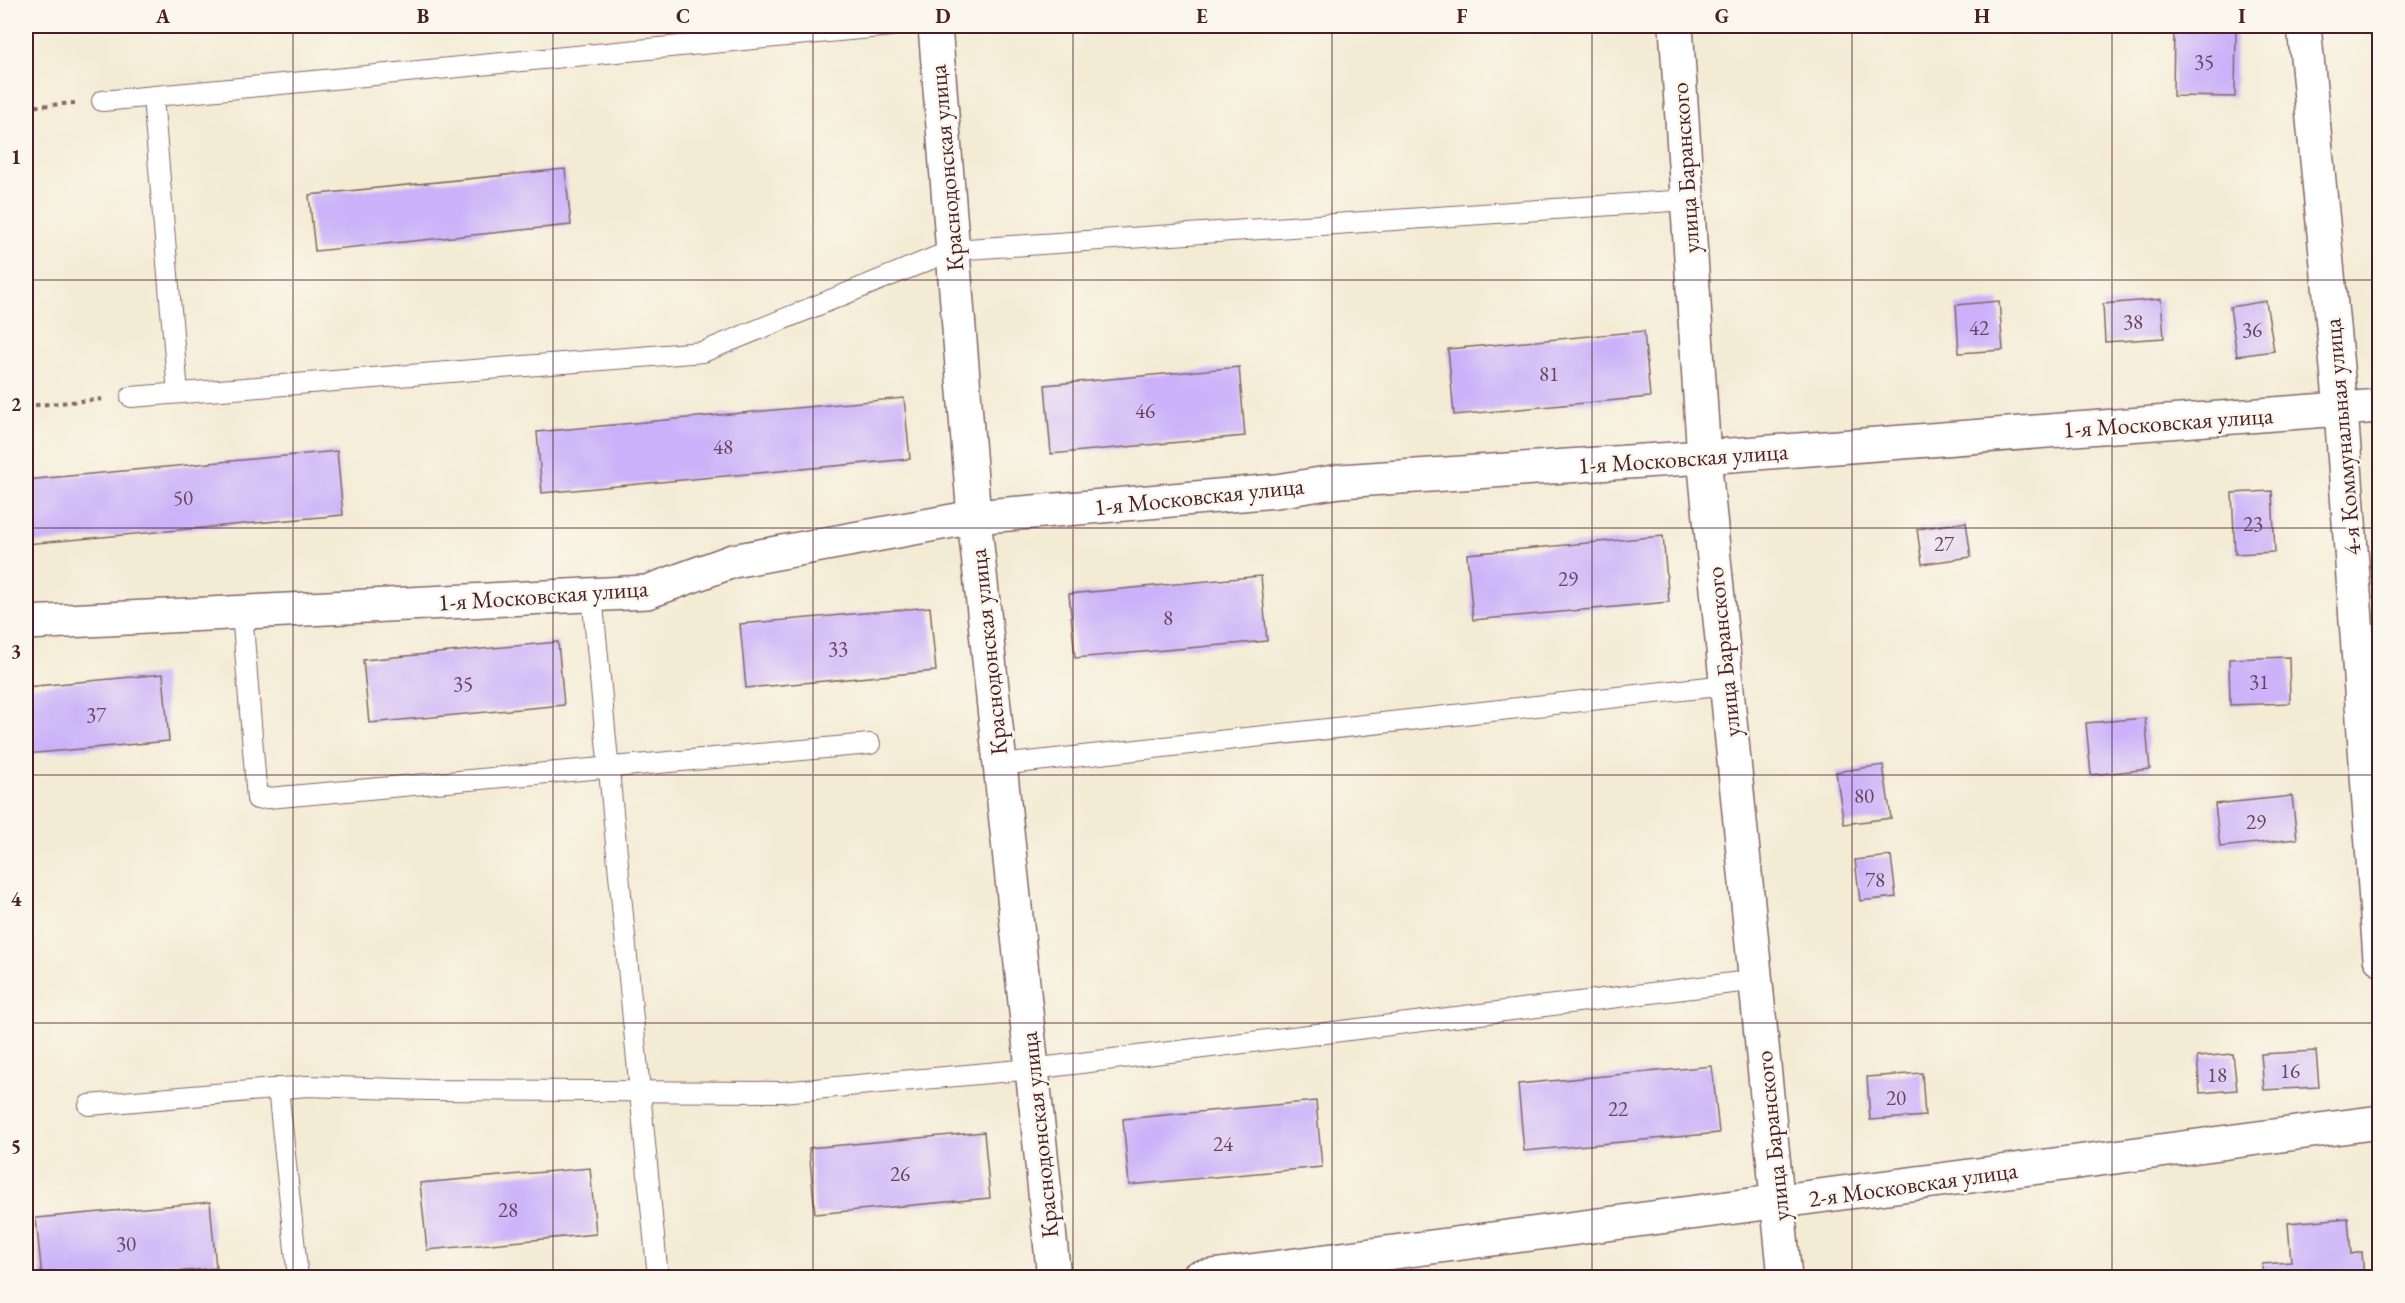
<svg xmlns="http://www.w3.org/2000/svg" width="2405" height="1303" viewBox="0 0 2405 1303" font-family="'EB Garamond',serif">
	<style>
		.building { fill: #cab1f9 }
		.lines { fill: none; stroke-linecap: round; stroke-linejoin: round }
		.lane-casing { stroke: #856666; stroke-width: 22 }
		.street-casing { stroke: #856666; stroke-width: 36 }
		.path { stroke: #856666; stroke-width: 4; stroke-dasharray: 4.5 4.5; stroke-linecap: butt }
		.lane { stroke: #fff; stroke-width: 20 }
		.street { stroke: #fff; stroke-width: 33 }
		.grid { fill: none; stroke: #4a1f2b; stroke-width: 1.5; stroke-opacity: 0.55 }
		.labels { text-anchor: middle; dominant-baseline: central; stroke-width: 5; stroke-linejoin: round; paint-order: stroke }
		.number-label { font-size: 21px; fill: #6a445e }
		.street-label { font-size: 24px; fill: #4a1f2b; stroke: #fbf7ec }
		.neatline { fill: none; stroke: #4a1f2b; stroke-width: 2 }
		.grid-label { font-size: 20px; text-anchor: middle; font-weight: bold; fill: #4a1f2b }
	</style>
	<rect width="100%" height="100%" fill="#fbf7ec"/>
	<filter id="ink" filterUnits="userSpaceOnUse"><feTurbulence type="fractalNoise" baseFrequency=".0167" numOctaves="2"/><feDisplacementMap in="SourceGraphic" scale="12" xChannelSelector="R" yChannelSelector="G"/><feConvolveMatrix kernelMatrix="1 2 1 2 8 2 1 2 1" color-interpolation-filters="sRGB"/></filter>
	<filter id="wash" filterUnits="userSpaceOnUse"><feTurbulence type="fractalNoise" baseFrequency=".008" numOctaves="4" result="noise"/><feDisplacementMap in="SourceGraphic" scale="24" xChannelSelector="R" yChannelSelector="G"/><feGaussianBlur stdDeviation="1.35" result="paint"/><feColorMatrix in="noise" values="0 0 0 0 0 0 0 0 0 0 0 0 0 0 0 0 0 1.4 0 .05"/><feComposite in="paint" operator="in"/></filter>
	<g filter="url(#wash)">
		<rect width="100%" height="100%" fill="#f3ebd4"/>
		<g id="blocks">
			<!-- building -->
			<g class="building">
				<polygon points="2174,26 2236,26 2235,97 2173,96"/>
				<polygon points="2375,26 2380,26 2380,67 2377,67"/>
				<polygon points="565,169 571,225 315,251 309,195"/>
				<polygon points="2161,299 2164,338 2105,342 2103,304"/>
				<polygon points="1999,301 2003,350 1959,353 1956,305"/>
				<polygon points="2266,301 2274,351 2237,356 2230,307"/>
				<polygon points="1644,331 1650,397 1454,415 1448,349"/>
				<polygon points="1239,367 1245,436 1051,454 1045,385"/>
				<polygon points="904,398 910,459 542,493 537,432"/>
				<polygon points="337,451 343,515 26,544 26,480"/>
				<polygon points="2272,491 2275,552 2235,554 2232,493"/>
				<polygon points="1966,522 1971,557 1922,564 1917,529"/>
				<polygon points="1663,536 1669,602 1473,620 1467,554"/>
				<polygon points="1261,576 1267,641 1075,658 1069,594"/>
				<polygon points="930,607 936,671 746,688 740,624"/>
				<polygon points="558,642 564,705 369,723 363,660"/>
				<polygon points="2289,657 2290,703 2230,705 2229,659"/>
				<polygon points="163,674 169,741 26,754 26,687"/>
				<polygon points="2145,718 2150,769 2091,775 2086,723"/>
				<polygon points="1883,765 1891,818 1844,824 1836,772"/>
				<polygon points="2292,796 2297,839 2220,847 2215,804"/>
				<polygon points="1891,856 1896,897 1860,901 1855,860"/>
				<polygon points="2316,1051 2319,1087 2264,1090 2261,1054"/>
				<polygon points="2233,1054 2237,1090 2200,1093 2197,1057"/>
				<polygon points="1712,1066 1719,1133 1524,1151 1518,1084"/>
				<polygon points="1922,1073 1925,1116 1870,1120 1867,1077"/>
				<polygon points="1316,1101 1322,1167 1129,1185 1123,1119"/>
				<polygon points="984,1132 990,1198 815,1214 809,1148"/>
				<polygon points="590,1168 596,1234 427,1250 420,1183"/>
				<polygon points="210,1202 216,1268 113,1278 42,1278 36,1218"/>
				<polygon points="2348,1218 2351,1254 2362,1252 2364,1278 2263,1278 2262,1264 2291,1262 2288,1223"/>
			</g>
		</g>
	</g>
	<g filter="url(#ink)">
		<use href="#blocks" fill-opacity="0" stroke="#856666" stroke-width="1.5"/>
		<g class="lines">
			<!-- lane casing -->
			<g class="lane-casing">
				<g id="lane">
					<polyline points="153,97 178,393"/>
					<polyline points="102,101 891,26"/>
					<polyline points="131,397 703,352 953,250 1687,200"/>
					<polyline points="592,595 658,1278"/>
					<polyline points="242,612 257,799 870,744"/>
					<polyline points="1000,765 1727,685"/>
					<polyline points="278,1088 298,1278"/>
					<polyline points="89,1105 307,1086 428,1090 782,1092 1032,1069 1757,980"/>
				</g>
			</g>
			<!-- street casing -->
			<g class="street-casing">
				<g id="street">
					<polyline points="935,26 974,517 1054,1278"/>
					<polyline points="1676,26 1704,457 1785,1278"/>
					<polyline points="2304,26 2341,409 2380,958"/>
					<polyline points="26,623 647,592 733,561 974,517 1276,491 1340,481 1704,457 2380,406"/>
					<polyline points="1197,1278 2380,1122"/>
				</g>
			</g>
			<!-- path -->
			<g class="path">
				<polyline points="26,107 75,103"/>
				<polyline points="26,406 104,399"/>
			</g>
			<!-- lane -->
			<use href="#lane" class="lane"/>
			<!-- street -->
			<use href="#street" class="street"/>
		</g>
	</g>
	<!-- grid -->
	<path class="grid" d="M293 26V1278M553 26V1278M813 26V1278M1073 26V1278M1332 26V1278M1592 26V1278M1852 26V1278M2112 26V1278M26 280H2380M26 528H2380M26 775H2380M26 1023H2380"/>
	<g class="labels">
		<!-- number labels -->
		<g class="number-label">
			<text x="2204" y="61">35</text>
			<text x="2133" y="321">38</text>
			<text x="1979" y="327">42</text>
			<text x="2252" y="329">36</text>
			<text x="1549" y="373">81</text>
			<text x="1145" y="410">46</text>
			<text x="723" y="446">48</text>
			<text x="183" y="497">50</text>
			<text x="2253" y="523">23</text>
			<text x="1944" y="543">27</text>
			<text x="1568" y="578">29</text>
			<text x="1168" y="617">8</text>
			<text x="838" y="648">33</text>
			<text x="2259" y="681">31</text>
			<text x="463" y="683">35</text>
			<text x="96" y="714">37</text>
			<text x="1864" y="795">80</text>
			<text x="2256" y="821">29</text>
			<text x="1875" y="879">78</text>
			<text x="2290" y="1070">16</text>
			<text x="2217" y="1074">18</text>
			<text x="1896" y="1097">20</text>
			<text x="1618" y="1108">22</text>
			<text x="1223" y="1143">24</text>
			<text x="900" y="1173">26</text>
			<text x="508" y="1209">28</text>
			<text x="126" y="1243">30</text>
		</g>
		<!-- street labels -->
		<g class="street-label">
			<text transform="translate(946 168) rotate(-95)">Краснодонская улица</text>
			<text transform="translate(1685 168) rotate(-94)">улица Баранского</text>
			<text transform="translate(2168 422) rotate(-4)">1-я Московская улица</text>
			<text transform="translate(2342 437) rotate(-95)">4-я Коммунальная улица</text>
			<text transform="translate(1683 458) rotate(-4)">1-я Московская улица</text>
			<text transform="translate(1199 496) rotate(-6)">1-я Московская улица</text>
			<text transform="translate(543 595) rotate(-4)">1-я Московская улица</text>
			<text transform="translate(988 652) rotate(-96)">Краснодонская улица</text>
			<text transform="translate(1723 652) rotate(-96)">улица Баранского</text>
			<text transform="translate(1039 1135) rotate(-96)">Краснодонская улица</text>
			<text transform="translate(1772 1136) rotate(-96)">улица Баранского</text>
			<text transform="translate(1913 1184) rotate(-8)">2-я Московская улица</text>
		</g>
	</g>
	<!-- margin -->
	<rect width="2405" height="1303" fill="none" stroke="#fbf7ec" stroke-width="66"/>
	<rect x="33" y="33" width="2339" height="1237" class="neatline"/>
	<g class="grid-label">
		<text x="163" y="23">A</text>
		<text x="423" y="23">B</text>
		<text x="683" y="23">C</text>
		<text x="943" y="23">D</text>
		<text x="1202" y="23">E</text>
		<text x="1462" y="23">F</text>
		<text x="1722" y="23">G</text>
		<text x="1982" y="23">H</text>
		<text x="2242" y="23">I</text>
		<text x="16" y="164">1</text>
		<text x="16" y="411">2</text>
		<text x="16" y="658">3</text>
		<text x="16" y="906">4</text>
		<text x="16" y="1153">5</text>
	</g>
</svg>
